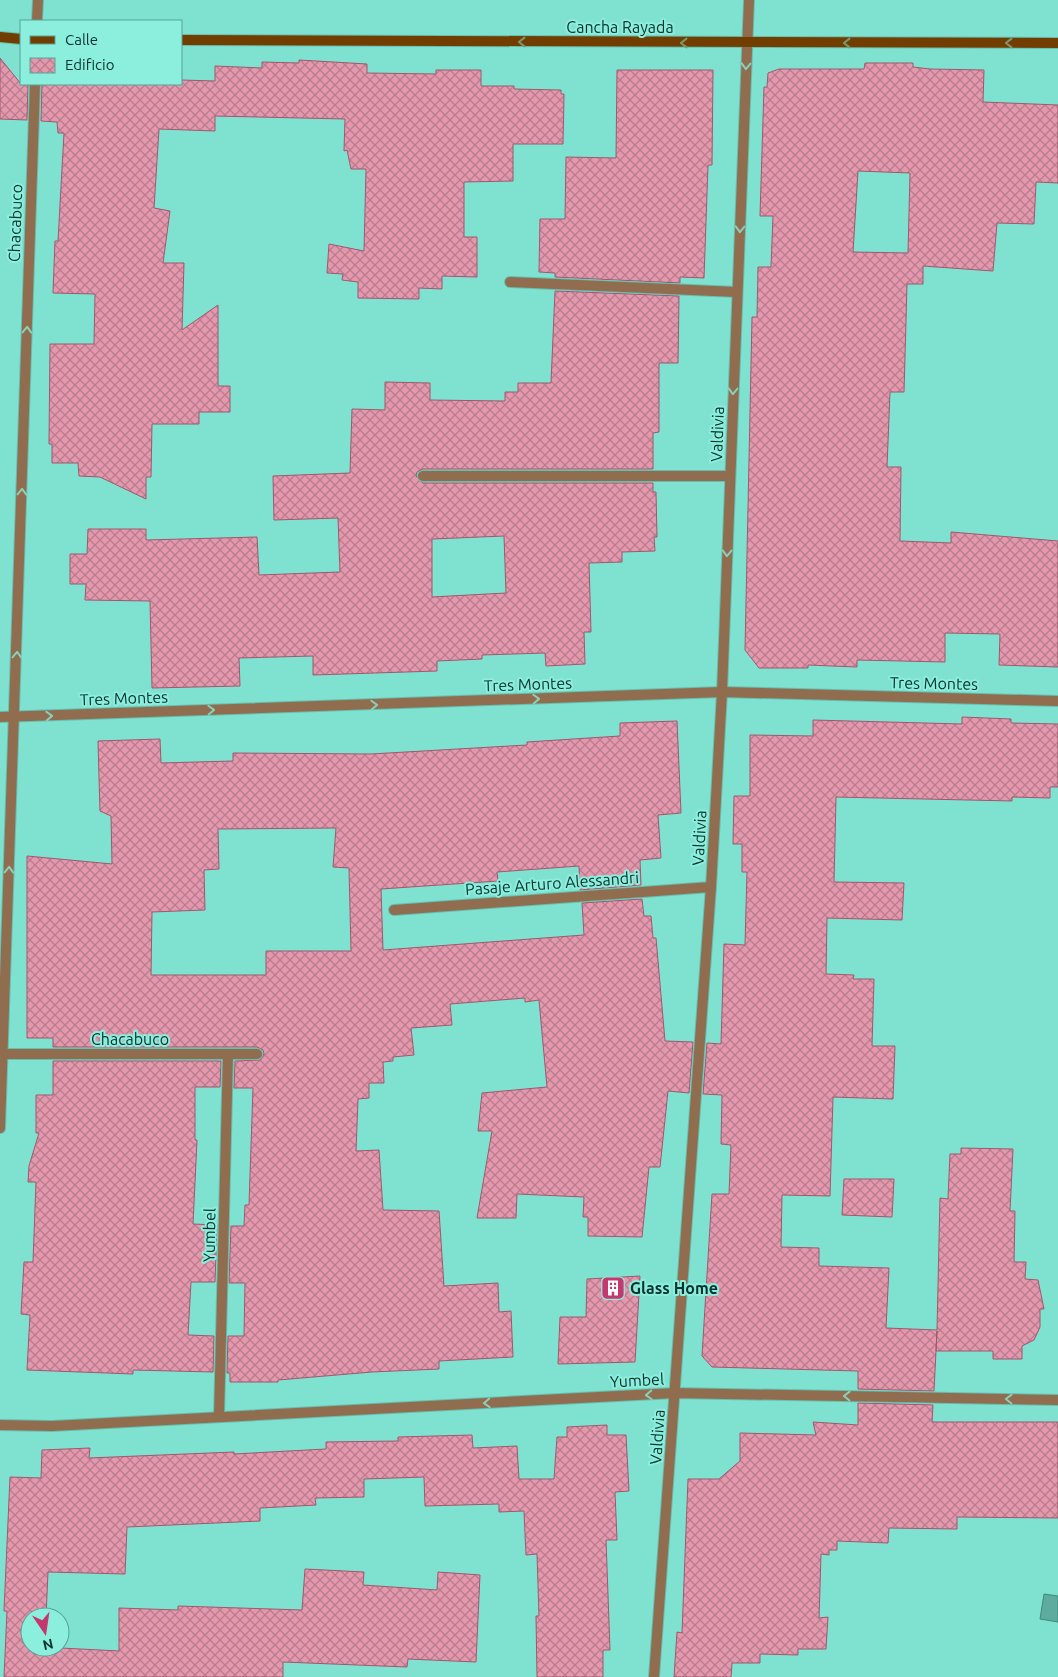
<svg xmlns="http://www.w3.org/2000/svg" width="1058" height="1677" viewBox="0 0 1058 1677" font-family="Ubuntu,sans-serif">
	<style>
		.water { fill: #5dac9f; stroke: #43887d }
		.building { fill: url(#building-cross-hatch); stroke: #9f586d; fill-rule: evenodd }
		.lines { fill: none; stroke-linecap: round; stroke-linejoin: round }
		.minor-casing { stroke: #67beaf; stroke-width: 12 }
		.tertiary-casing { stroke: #67beaf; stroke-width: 12 }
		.secondary-casing { stroke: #67beaf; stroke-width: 12 }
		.minor { stroke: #906d4e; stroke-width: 10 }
		.tertiary { stroke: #906d4e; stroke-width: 10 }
		.secondary { stroke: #713e00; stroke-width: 10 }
		.oneway { stroke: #7e966e }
		.oneway2 { stroke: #8dceb9 }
		.labels { text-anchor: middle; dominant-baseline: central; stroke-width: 4; stroke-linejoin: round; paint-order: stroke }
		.street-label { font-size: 16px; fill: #06332d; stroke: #8ceedd }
		.poi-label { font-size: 16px; font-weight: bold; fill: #06332d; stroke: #8ceedd; text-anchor: start }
	</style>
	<defs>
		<pattern id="building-cross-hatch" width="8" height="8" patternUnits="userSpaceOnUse" patternTransform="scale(1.25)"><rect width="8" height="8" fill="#e598ad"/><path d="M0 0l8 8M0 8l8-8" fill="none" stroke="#b87d8d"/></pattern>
	</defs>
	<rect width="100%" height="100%" fill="#7fe1d0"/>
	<!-- water -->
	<polygon class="water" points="1044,1594 1058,1596 1058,1622 1040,1619"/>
	<!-- building -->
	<g class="building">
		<polygon points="0,58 21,84 28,84 27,120 0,119"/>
		<polygon points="299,60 367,64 367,73 436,74 436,70 481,70 481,86 514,86 514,89 561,90 561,94 564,94 563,144 513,144 513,181 464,182 464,237 477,237 477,277 442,276 442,289 419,288 419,299 358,298 358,282 342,280 343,274 327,273 329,244 364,251 366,169 351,169 347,150 344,151 345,119 215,116 215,131 159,129 154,208 170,211 163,263 184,263 182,330 218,305 218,386 230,386 230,412 199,412 199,424 152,424 151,477 146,477 146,499 100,477 79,476 78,463 52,463 52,444 49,444 50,344 94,344 95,294 53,293 55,241 58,241 64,133 58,133 57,122 41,121 42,84 181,84 181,80 215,81 215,66 262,68 262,62 299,63"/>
		<path d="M865 63H913V67L930 69 984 70 983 102 1058 105V183L1036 182 1034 224 997 223 993 271 923 266V284H907L904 392H890L887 467H901L900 541 951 543V532L1058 541V667L999 665 1000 634 945 633V662L857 660V667L808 665V668H759L745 650 752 317H757L758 267H771L773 216H760L764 87H767L768 73 779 69H864ZM858 171 910 173 908 253 853 252Z"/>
		<polygon points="617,70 713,70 712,165 708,165 704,278 680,277 680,283 555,277 555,273 539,272 540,219 565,219 566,157 616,158"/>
		<path d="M555 291 679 296 678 363H659V432L653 433V469H423L417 472 416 476 423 483H653V492H656L657 537H654L655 551 622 552V562L589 563 591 632H584L585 664 546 666 545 653 482 655V659L437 661V671L313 675V656L239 658 240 686 152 688 150 601 85 600 86 584H70V554H87L88 529H146V540L257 537 259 575 340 572 338 518 274 520 273 476 350 473 352 409 385 410V382L430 383V400L505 401V392H518V383H551ZM504 536 506 593 432 597V539Z"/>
		<polygon points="962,717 1011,719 1011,723 1058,724 1058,787 1050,787 1050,798 1012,797 1012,801 836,797 834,882 904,883 902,920 827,918 826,974 854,975 853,979 874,979 872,1046 895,1046 893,1099 833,1097 830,1196 782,1195 781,1247 819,1248 819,1266 889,1268 886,1328 937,1330 940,1198 948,1199 950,1154 961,1154 961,1148 1013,1149 1010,1211 1015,1211 1014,1262 1026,1262 1025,1279 1038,1280 1044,1309 1040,1309 1040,1327 1034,1340 1022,1346 1022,1359 993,1359 993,1351 936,1351 937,1331 934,1391 858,1389 858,1371 712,1367 702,1356 712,1194 729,1194 731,1145 721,1144 722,1095 703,1094 707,1043 721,1044 724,944 745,945 747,872 742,872 742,844 733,844 734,796 750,796 750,735 813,736 813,720 962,724"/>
		<path d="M677 721 681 813 658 815 661 858 640 860 641 885 580 890 579 866 497 872 498 881 381 889 383 950 584 935 582 903 642 899 644 916H651L653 938H656L665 1041 693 1042 689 1093 668 1091 660 1167H649L642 1237 588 1236V1217H583L584 1197 517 1194 516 1218H477L492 1131H478L482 1093 547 1087 539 1000 525 1002V998L450 1004 452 1025 411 1028 414 1055 393 1057V1061L383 1062 384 1083H369V1098L358 1099 356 1151 379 1150 383 1210 439 1211 444 1286 498 1283 499 1312 511 1311 513 1357 439 1361V1369L372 1372 278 1380V1382H230V1373H227L228 1336H244L245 1283H229L231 1226H244L245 1205H249L253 1088H234L235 1061 260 1060 264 1054 263 1050 257 1047H53V1038H27V856L112 864 111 816 100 811 98 741 160 739 161 763 233 761V753L371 754 527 745V742L620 736V723ZM336 828 333 867 349 868 351 951H266V975H151L152 912 205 910 204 870 219 869 218 829Z"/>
		<polygon points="53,1061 221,1061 220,1087 195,1087 195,1140 197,1140 193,1224 217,1225 215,1282 191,1282 188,1335 214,1336 213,1372 133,1370 133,1374 27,1370 30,1315 21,1314 24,1262 33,1262 36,1182 28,1182 29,1166 39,1133 36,1133 36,1095 53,1095"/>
		<polygon points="844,1179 894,1179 892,1217 842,1215"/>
		<polygon points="640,1276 635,1362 558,1364 560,1317 586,1317 587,1279"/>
		<polygon points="858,1403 933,1405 932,1422 1058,1422 1058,1518 957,1517 957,1529 889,1528 888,1543 837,1541 837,1550 829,1550 829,1555 821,1554 819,1618 828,1617 826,1649 798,1649 798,1655 760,1654 760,1663 732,1663 731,1677 674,1677 677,1632 682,1633 688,1479 719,1479 740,1461 740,1433 816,1435 813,1422 858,1425"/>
		<polygon points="607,1425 607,1435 626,1435 629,1491 615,1492 617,1540 606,1540 610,1650 603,1650 603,1677 537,1677 536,1616 539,1616 537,1554 526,1555 524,1511 499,1512 499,1504 425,1506 424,1477 364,1479 364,1497 315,1498 316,1505 260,1508 260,1521 127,1527 125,1574 48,1572 46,1617 30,1617 30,1647 60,1647 60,1627 63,1627 61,1648 119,1651 119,1608 178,1610 178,1606 302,1610 305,1569 364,1572 363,1585 437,1590 438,1572 480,1575 476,1662 408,1659 407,1667 283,1662 283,1677 4,1677 7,1611 4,1611 10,1477 41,1478 42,1450 90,1448 89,1458 234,1452 234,1454 326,1449 326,1442 398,1441 398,1437 472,1435 473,1448 517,1446 519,1479 554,1479 557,1437 567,1437 567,1427"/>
	</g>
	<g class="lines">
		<!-- minor casing -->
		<g class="minor-casing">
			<g id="minor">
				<polyline points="37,21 38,0"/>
				<polyline points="510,282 737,292"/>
				<polyline points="423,476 730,476"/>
				<polyline points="394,910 711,887"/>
				<polyline points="3,1054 257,1054"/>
				<polyline points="0,1128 35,84"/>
				<polyline points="219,1417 228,1054"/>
				<polyline points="654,1677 711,887 722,692 749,0"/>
			</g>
		</g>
		<!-- tertiary casing -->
		<g class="tertiary-casing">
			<g id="tertiary">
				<polyline points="0,717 722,692 1058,701"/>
				<polyline points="0,1425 52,1426 675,1393 1058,1400"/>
			</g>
		</g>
		<!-- secondary casing -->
		<g class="secondary-casing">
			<g id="secondary">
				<polyline points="0,37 21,39"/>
				<polyline points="181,40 1058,43"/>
			</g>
		</g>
		<!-- minor -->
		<use href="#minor" class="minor"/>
		<!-- tertiary -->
		<use href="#tertiary" class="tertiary"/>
		<!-- secondary -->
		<use href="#secondary" class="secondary"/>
	</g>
	<!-- one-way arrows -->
	<defs><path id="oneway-chevron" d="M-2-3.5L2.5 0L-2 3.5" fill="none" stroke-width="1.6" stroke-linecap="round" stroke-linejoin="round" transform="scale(1.25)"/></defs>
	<g class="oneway">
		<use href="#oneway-chevron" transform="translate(522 42) rotate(-180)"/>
		<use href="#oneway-chevron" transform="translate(684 43) rotate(-180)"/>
		<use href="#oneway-chevron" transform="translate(847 43) rotate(180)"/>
		<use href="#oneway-chevron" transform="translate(1009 43) rotate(180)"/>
	</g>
	<g class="oneway2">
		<use href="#oneway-chevron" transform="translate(746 66) rotate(92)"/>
		<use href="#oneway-chevron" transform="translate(740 229) rotate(92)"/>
		<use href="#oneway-chevron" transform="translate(27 330) rotate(-88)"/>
		<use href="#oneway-chevron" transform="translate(733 391) rotate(92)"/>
		<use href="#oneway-chevron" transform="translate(22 492) rotate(-88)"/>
		<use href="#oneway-chevron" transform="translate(727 553) rotate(92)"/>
		<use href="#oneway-chevron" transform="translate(17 655) rotate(-88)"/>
		<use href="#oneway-chevron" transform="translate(536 699) rotate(-2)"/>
		<use href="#oneway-chevron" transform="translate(374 705) rotate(-2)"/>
		<use href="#oneway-chevron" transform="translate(211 710) rotate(-2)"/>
		<use href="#oneway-chevron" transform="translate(49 716) rotate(-2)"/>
		<use href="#oneway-chevron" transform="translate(9 870) rotate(-88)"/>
		<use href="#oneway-chevron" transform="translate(649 1395) rotate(177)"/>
		<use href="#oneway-chevron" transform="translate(847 1396) rotate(-179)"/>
		<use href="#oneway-chevron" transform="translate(1009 1399) rotate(-179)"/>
		<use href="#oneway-chevron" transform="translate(487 1403) rotate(177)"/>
	</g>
	<!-- icons -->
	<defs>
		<g id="building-square" transform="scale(1.25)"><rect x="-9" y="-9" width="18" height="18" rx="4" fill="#c4386e" stroke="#8ceedd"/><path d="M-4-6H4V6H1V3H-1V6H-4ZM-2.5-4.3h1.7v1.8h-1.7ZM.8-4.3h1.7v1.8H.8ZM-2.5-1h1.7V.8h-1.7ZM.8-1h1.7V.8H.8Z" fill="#fff"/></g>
	</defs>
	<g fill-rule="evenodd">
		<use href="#building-square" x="613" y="1288"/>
	</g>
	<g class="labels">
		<!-- street labels -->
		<g class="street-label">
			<text x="620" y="27">Cancha Rayada</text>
			<text transform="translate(15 223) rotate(-88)">Chacabuco</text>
			<text transform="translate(717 434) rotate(-88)">Valdivia</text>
			<text transform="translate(934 683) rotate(1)">Tres Montes</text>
			<text transform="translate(528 684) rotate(-2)">Tres Montes</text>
			<text transform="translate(124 698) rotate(-2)">Tres Montes</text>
			<text transform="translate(699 838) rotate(-87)">Valdivia</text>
			<text transform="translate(552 883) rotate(-4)">Pasaje Arturo Alessandri</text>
			<text x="130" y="1039">Chacabuco</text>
			<text transform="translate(209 1235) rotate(-89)">Yumbel</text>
			<text transform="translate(637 1380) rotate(-3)">Yumbel</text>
			<text transform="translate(657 1437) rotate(-86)">Valdivia</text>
		</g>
		<!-- poi labels -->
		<g class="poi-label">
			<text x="630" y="1288">Glass Home</text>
		</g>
	</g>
	<!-- legend -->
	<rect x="20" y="20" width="162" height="65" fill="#8ceedd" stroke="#56a397"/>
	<rect x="30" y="36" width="25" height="8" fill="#713e00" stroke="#56a397"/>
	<text x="65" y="45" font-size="15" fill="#06332d">Calle</text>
	<rect x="30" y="58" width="25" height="15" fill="url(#building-cross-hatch)" stroke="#56a397"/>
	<text x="65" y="70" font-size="15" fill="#06332d">Edificio</text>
	<!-- north arrow -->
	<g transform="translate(45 1632) rotate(167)"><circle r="24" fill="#8ceedd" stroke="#56a397"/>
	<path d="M0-4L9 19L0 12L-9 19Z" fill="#c4386e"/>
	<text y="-8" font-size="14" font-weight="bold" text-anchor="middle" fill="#06332d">N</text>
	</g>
</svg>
